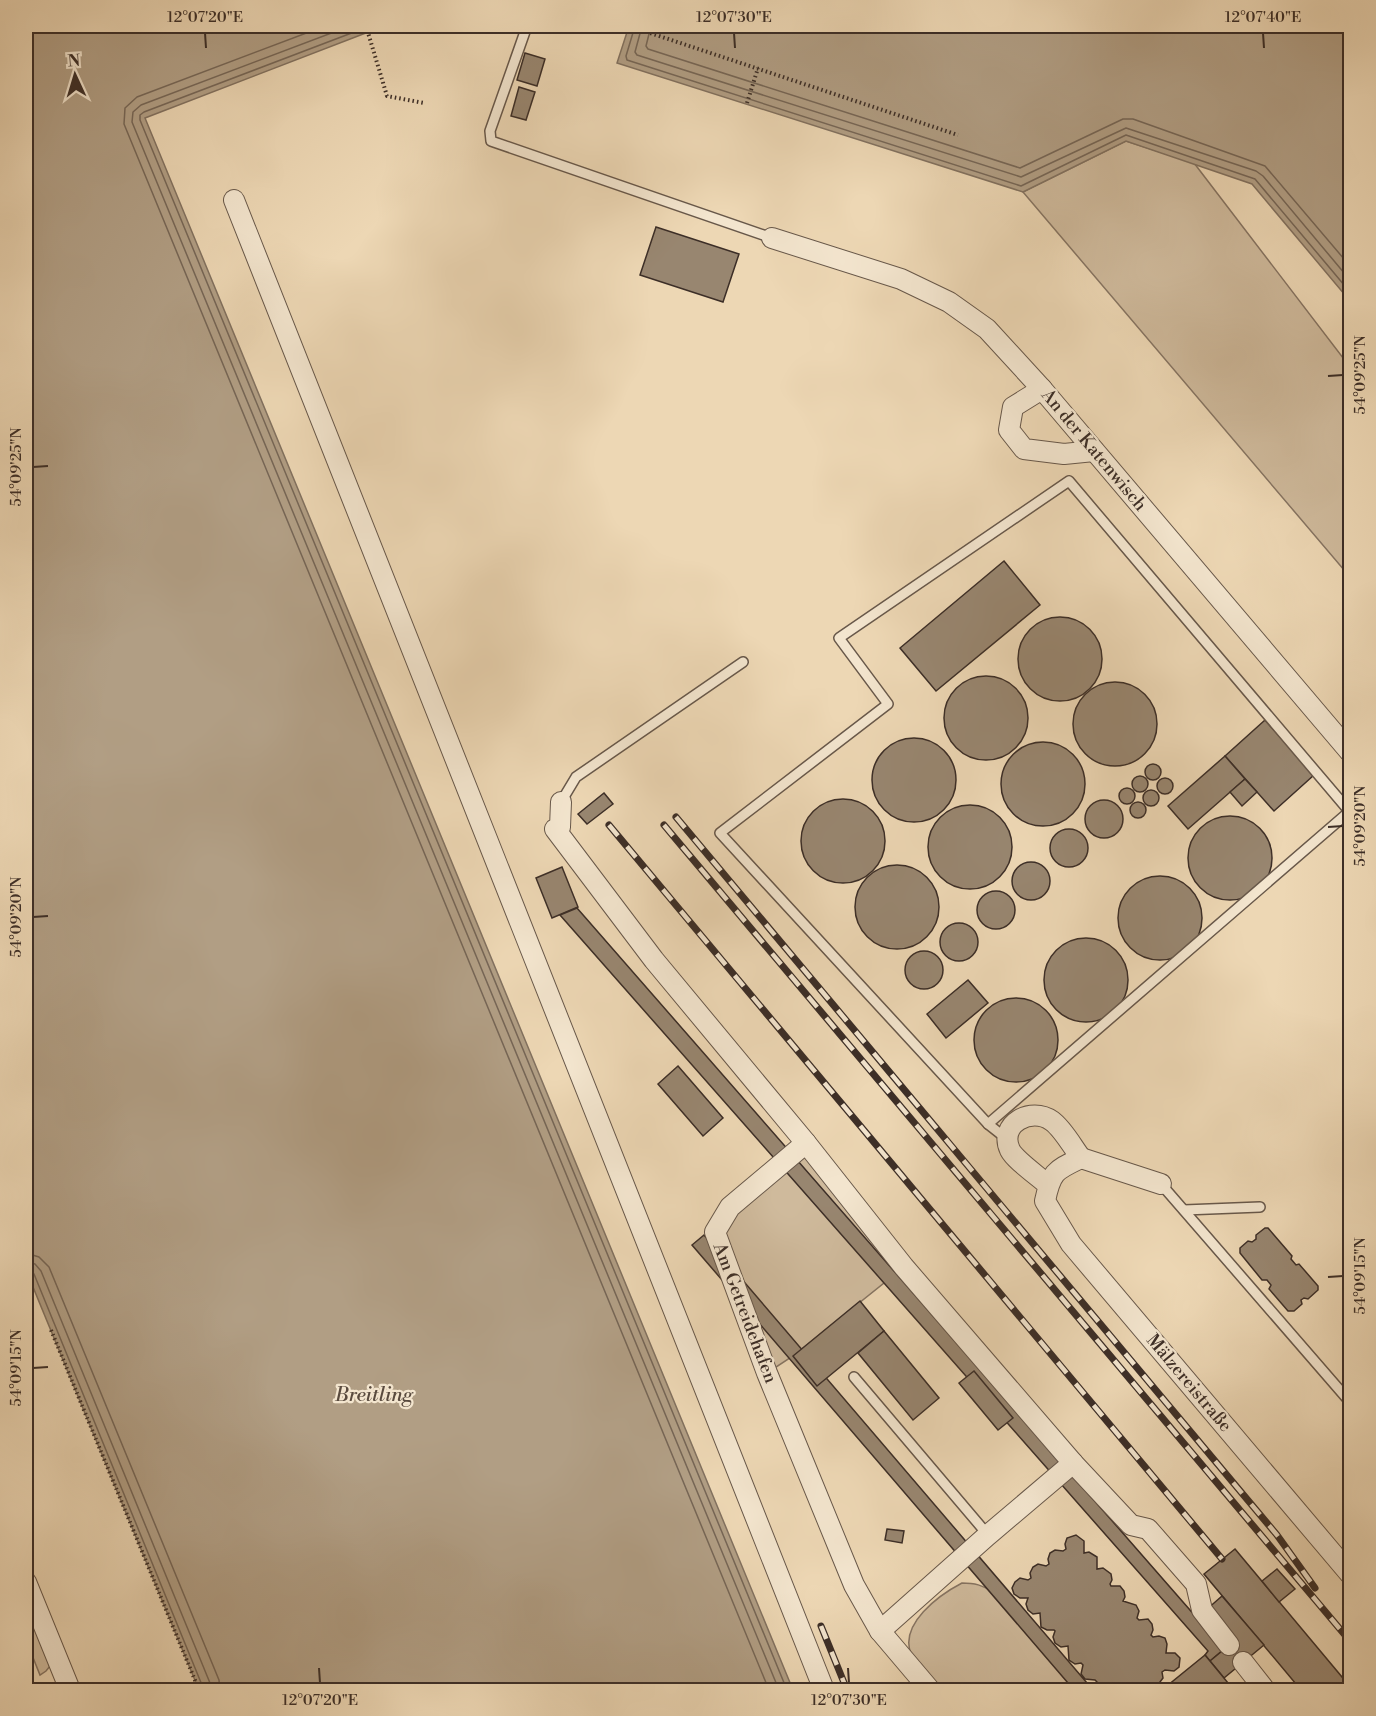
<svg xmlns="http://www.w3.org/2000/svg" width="1376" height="1716" viewBox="0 0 1376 1716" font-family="'Libre Bodoni',serif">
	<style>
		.green { fill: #cfba9c; stroke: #867462; stroke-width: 1.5 }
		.water { fill: #b19e84; stroke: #82715f; stroke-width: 1.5 }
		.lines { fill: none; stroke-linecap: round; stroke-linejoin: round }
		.shore { stroke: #766656; stroke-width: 1.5 }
		.building { fill: #988670; stroke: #3c2e27; stroke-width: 1.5 }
		.lane-casing { stroke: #68584a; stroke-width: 12 }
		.street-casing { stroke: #68584a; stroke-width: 22 }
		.path { stroke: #3c2e27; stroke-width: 4; stroke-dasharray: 1.5 3; stroke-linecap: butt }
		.lane { stroke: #f3e5ce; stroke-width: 9 }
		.street { stroke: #f3e5ce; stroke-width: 20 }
		.rail-casing { stroke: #3c2e27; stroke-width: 7 }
		.rail { stroke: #f3e5ce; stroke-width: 4.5; stroke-dasharray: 14; stroke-linecap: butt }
		.ticks { fill: none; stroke: #3c2e27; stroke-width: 2 }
		.labels { text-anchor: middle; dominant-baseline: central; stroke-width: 4.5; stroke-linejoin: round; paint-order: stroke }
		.street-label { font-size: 18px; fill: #3c2e27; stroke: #f3e5ce }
		.water-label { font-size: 20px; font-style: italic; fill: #594a3e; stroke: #f3e5ce }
		.neatline { fill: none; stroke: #3c2e27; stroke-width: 2 }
		.ticks-label { font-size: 15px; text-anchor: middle; fill: #3c2e27 }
	</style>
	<rect width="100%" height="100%" fill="#edd7b4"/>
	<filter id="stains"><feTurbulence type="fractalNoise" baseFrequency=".00333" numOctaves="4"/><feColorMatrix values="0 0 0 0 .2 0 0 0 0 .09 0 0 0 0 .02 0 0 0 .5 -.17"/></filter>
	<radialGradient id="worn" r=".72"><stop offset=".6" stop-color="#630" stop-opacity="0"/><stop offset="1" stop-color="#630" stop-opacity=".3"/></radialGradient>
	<!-- green -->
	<g class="green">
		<polygon points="1126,141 1194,163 1350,367 1350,577 1023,192"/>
		<polygon points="806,1143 904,1267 793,1356 767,1373 715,1232"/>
		<path d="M962 1583C975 1583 982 1585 993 1592L1076 1690H940C931 1680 917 1667 911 1654 899 1624 939 1595 962 1583Z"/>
		<polygon points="26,1606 50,1666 46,1671 40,1675 26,1640"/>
	</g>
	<!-- water -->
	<g class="water">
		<polygon points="26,26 384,26 145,118 793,1690 199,1690 26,1270"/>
		<polygon points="629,26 1350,26 1350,301 1252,184 1126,141 1023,192 617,63"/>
	</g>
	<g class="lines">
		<!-- shore -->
		<g class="shore">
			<polyline points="325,26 137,97 125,108 124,124 769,1690"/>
			<polyline points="350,26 141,105 133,112 132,122 779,1690"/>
			<polyline points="370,26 144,112 140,115 140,120 787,1690"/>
			<polyline points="635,26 626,56 627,60 1021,186 1126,135 1255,179 1350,292"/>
			<polyline points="642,26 635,52 637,55 1021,177 1126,128 1256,171 1263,176 1350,280"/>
			<polyline points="651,26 646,46 648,49 1020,168 1123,119 1133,119 1265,166 1350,266"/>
			<polyline points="26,1253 39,1257 49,1267 219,1680 220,1690"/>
			<polyline points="26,1262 35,1264 41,1271 210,1683 211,1690"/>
			<polyline points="26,1270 30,1270 34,1274 204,1690"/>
		</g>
	</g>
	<!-- building -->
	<g class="building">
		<polygon points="525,53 545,59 537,86 517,80"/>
		<polygon points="519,87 535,92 526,120 511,116"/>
		<polygon points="656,227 739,254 723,302 640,275"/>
		<polygon points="1004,561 1040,605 936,691 900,648"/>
		<circle cx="1060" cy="659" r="42"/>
		<circle cx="986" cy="718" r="42"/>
		<circle cx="1115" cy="724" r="42"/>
		<polygon points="1265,720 1314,775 1274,811 1225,756"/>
		<circle cx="914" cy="780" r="42"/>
		<circle cx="1043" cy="784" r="42"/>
		<polygon points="1225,756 1245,779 1188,829 1168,806"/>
		<circle cx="1153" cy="772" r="8"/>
		<circle cx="1140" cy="784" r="8"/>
		<circle cx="1165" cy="786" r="8"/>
		<polygon points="1245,779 1257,792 1242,806 1230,792"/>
		<circle cx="1127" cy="796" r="8"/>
		<circle cx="1151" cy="798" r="8"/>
		<polygon points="604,793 613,804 587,824 578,814"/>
		<circle cx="843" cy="841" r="42"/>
		<circle cx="1104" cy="819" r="19"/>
		<circle cx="1138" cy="810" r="8"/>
		<circle cx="970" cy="847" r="42"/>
		<circle cx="1230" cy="858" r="42"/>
		<circle cx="1069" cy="848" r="19"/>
		<circle cx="1031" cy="881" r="19"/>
		<circle cx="897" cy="907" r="42"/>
		<polygon points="562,867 578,907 552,918 536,878"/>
		<circle cx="1160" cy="918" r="42"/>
		<circle cx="996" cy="910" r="19"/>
		<polygon points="577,908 1224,1649 1210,1661 1205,1655 1208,1651 560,915"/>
		<circle cx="959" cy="942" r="19"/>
		<circle cx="1086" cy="980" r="42"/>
		<circle cx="924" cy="970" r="19"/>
		<polygon points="968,980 988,1003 946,1038 927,1014"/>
		<circle cx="1016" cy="1040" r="42"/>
		<polygon points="678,1066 723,1118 703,1136 658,1084"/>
		<polygon points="1265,1228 1268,1228 1292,1256 1291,1259 1296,1265 1299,1264 1318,1286 1318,1290 1308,1299 1304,1298 1301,1300 1302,1304 1294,1311 1288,1311 1269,1289 1271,1285 1267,1280 1262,1280 1240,1253 1240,1248 1248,1241 1252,1242 1256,1239 1256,1235"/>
		<polygon points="704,1235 1093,1690 1074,1690 692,1245"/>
		<polygon points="860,1301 884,1331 817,1386 793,1356"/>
		<polygon points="884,1331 939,1398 913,1420 858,1353"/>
		<polygon points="974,1371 1013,1418 998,1430 959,1383"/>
		<polygon points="887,1529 904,1531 902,1543 885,1540"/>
		<polygon points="1076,1535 1084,1541 1084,1553 1089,1552 1097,1557 1097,1569 1103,1568 1111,1574 1112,1580 1110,1584 1111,1586 1120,1586 1124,1591 1125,1597 1123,1601 1136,1605 1139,1611 1137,1618 1139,1620 1148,1619 1152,1624 1153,1630 1151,1635 1153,1637 1159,1636 1165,1638 1167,1644 1166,1653 1175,1653 1180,1658 1179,1667 1174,1671 1165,1670 1162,1672 1163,1678 1157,1686 1147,1684 1145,1686 1146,1690 1096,1690 1097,1682 1095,1680 1085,1679 1081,1674 1083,1665 1081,1663 1075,1664 1069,1660 1068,1646 1061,1647 1055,1643 1053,1637 1055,1631 1054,1630 1047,1630 1041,1627 1040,1613 1033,1614 1028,1610 1026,1604 1028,1598 1020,1598 1014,1594 1012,1588 1015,1582 1020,1578 1028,1580 1031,1578 1030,1573 1033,1567 1038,1564 1046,1566 1049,1564 1048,1559 1050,1553 1055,1550 1063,1551 1066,1549 1065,1544 1067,1538"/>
		<polygon points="1235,1549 1347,1683 1338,1690 1301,1690 1204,1574"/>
		<polygon points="1277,1569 1295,1589 1279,1602 1262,1581"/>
		<polygon points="1222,1596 1264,1645 1224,1678 1210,1661 1233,1642 1206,1610"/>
		<polygon points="1205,1655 1233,1689 1162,1690"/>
	</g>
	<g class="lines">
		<!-- lane casing -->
		<g class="lane-casing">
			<g id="lane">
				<polyline points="527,26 490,131 491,141 772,238"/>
				<polyline points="561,802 576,777 743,662"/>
				<polyline points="988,1124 1350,811"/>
				<polyline points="1007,1139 988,1124 720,833 888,704 839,638 1069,481 1350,812"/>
				<polyline points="1161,1184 1350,1402"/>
				<polyline points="1184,1210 1260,1207"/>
				<polyline points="854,1377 988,1535"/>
			</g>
		</g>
		<!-- street casing -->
		<g class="street-casing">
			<g id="street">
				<polyline points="234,200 824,1690"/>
				<polyline points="772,238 901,279 949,302 987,329 1042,389 1350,752"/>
				<polyline points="1042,389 1013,407 1009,430 1024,449 1064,454 1094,451"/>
				<polyline points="561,802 560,827 555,829 654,960 806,1143 904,1267 1073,1463 988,1535 880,1631"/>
				<polyline points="806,1143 730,1207 715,1232 767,1373 854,1585 880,1631 930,1690"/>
				<polyline points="1081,1158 1161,1184"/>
				<path d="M1048 1185C1038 1176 1015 1160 1010 1150 998 1124 1031 1106 1052 1121 1063 1129 1072 1146 1081 1158 1056 1170 1051 1171 1045 1201L1071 1244 1350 1574"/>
				<polyline points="1073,1463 1131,1525 1148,1529 1196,1584 1202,1610 1229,1645"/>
				<polyline points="26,1582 70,1690"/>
				<polyline points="1243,1662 1265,1690"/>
			</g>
		</g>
		<!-- path -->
		<g class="path">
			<polyline points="366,26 387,96 424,103"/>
			<polyline points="629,26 958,135"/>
			<polyline points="747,103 758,68"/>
			<polyline points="51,1330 199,1690"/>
		</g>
		<!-- lane -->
		<use href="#lane" class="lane"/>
		<!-- street -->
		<use href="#street" class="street"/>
		<!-- rail casing -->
		<g class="rail-casing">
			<g id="rail">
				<polyline points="676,817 1277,1535 1315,1588"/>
				<polyline points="609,825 1222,1559"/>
				<polyline points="664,825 1350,1641"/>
				<polyline points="821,1626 847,1690"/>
			</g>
		</g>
		<!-- rail -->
		<use href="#rail" class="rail"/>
	</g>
	<!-- ticks -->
	<path class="ticks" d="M205 33 206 48M734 33 735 48M1263 33 1264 48M1328 376 1343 375M33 467 48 466M1328 827 1343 826M33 917 48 916M1328 1277 1343 1276M33 1368 48 1367M319 1668 320 1683M848 1668 849 1683"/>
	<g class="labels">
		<!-- street labels -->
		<g class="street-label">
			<text transform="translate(1094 450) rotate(50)">An der Katenwisch</text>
			<text transform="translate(745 1313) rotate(69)">Am Getreidehafen</text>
			<text transform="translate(1189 1383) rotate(50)">Mälzereistraße</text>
		</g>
		<!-- water labels -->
		<g class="water-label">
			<text x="374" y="1395">Breitling</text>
		</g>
	</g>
	<!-- margin -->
	<rect width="1376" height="1716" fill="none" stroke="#edd7b4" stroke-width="66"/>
	<!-- north arrow -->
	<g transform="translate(75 75) rotate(356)" stroke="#f3e5ce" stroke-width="4.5" paint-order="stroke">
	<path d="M0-4.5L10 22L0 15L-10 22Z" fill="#3c2e27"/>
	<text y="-9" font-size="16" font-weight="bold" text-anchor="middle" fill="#3c2e27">N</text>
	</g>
	<rect x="33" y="33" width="1310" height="1650" class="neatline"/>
	<g class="ticks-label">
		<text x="205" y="22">12°07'20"E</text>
		<text x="734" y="22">12°07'30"E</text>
		<text x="1263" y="22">12°07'40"E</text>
		<text transform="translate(1360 375) rotate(-90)" y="5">54°09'25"N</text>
		<text transform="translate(16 467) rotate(-90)" y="5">54°09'25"N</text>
		<text transform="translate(1360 826) rotate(-90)" y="5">54°09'20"N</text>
		<text transform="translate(16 917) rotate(-90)" y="5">54°09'20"N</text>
		<text transform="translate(1360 1276) rotate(-90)" y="5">54°09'15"N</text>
		<text transform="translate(16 1368) rotate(-90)" y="5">54°09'15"N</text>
		<text x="320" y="1705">12°07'20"E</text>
		<text x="849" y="1705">12°07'30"E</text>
	</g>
	<rect width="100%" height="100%" filter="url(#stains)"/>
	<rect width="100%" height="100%" fill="url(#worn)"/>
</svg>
